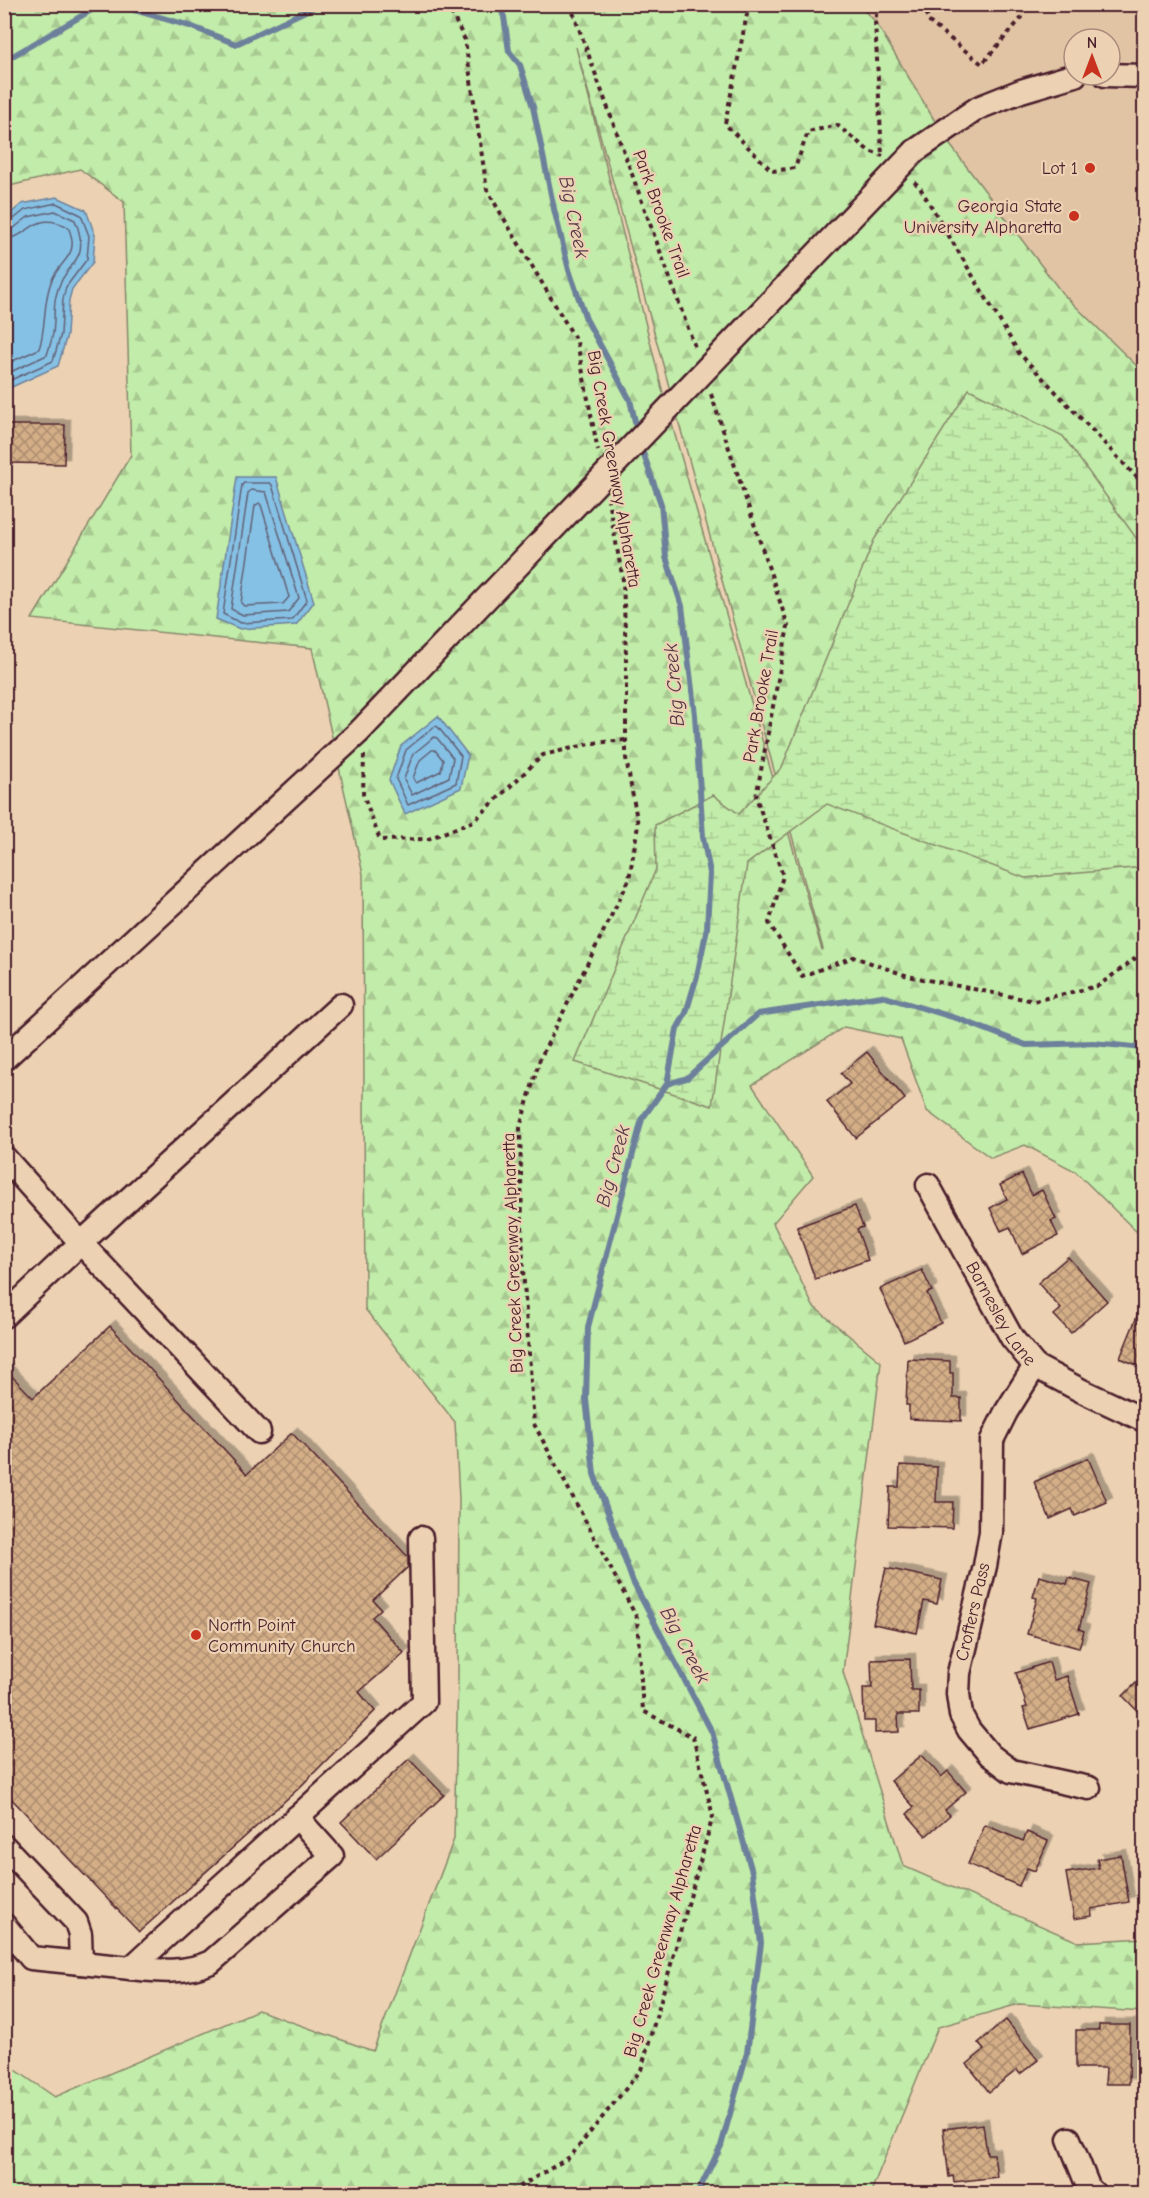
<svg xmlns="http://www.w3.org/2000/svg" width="1149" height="2198" viewBox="0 0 1149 2198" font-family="'Comic Neue',sans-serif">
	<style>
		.built { fill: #e1c4a4; fill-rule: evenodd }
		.forest { fill: url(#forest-firs); stroke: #86866a; stroke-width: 1.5; fill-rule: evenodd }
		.wetland { fill: url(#wetland-marsh); stroke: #86866a; stroke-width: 1.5 }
		.water { fill: #85c1e5; stroke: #6d809b; stroke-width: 1.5 }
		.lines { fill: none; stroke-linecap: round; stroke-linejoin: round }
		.shore { stroke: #626075; stroke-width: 1.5 }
		.stream { stroke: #6d809b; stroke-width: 6 }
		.building { fill: url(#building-cross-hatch); stroke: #4a1f2b; stroke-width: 1.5; filter: url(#shadow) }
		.minor-casing { stroke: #4a1f2b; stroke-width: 27 }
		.path { stroke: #4a1f2b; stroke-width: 4; stroke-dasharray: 4.5 4.5; stroke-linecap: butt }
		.minor { stroke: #ecd2b3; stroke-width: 22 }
		.minor-bridge-casing { stroke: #4a1f2b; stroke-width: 27; stroke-linecap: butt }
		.minor-bridge { stroke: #ecd2b3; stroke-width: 22 }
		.poi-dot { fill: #c8321e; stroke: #ecd2b3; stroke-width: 2 }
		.labels { text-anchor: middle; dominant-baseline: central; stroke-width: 4.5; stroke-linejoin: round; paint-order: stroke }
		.poi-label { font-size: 18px; fill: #4a1f2b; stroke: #ecd2b3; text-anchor: end }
		.street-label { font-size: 18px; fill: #4a1f2b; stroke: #ecd2b3 }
		.water-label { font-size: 20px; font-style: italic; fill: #533747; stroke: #ecd2b3 }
	</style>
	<defs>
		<pattern id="forest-firs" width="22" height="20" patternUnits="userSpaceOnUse" patternTransform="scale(1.5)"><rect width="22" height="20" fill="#c2eca9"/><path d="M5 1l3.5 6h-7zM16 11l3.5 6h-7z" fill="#a8ca92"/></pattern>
		<pattern id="wetland-marsh" width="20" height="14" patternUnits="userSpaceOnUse" patternTransform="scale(1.5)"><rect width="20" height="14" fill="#c2eca9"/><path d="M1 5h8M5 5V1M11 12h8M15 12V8" fill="none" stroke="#a8ca92"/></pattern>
		<pattern id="building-cross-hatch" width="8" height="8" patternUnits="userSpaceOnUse" patternTransform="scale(1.5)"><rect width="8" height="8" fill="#d3ae87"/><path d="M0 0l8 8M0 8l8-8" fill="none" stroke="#ad8d6f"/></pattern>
		<filter id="shadow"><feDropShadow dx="5.5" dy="-5.5" stdDeviation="0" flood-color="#0004"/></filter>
	</defs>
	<rect width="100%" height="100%" fill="#ecd2b3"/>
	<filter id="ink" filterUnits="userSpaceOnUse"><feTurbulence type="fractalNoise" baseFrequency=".0167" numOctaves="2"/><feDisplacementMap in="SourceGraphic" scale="12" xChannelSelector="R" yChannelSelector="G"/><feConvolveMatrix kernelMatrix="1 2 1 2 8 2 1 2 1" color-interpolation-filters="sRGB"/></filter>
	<g filter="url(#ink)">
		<!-- built -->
		<path class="built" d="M858 5H1144V373L1062 293 945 138 875 21ZM1074 39H1110V75H1074Z"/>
		<!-- forest -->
		<path class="forest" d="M5 5H858L875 21 945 138 1062 293 1144 373V1239L1075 1171 1025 1145 991 1158 927 1111 901 1039 844 1027 752 1085 813 1176 773 1223 813 1306 881 1362 843 1672 903 1866 1078 1942 1144 1938V2012L1019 2004 938 2027 870 2194 5 2193 4 2062 55 2097 258 2010 373 2051 454 1839 458 1677 459 1499 455 1422 365 1309 363 874 312 648 32 619 131 455 124 202 80 169 5 187ZM576 47 823 949 822 950 663 393Z"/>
		<!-- wetland -->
		<polygon class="wetland" points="969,389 1063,436 1144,549 1144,867 1025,878 827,804 747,864 712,1106 575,1062 656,869 655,825 713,795 739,814 782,767 874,540"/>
		<!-- water -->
		<g class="water">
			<polygon points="57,197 86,210 95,235 93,262 72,289 69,300 67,335 58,366 5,390 5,218 22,204"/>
			<polygon points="237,477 276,477 314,602 296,625 240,629 216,619"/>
			<polygon points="438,716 468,755 461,788 405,814 389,780 401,746"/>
		</g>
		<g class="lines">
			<!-- shore -->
			<g class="shore">
				<polyline points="4,223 10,222 25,210 56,203 81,215 89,236 87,259 66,287 63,299 61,334 53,361 4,383"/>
				<path d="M4 230 14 228 28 217 55 211 75 220C93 265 63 261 56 296 53 308 55 321 53 333 52 340 49 348 47 355L4 375"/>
				<path d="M4 239C31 238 33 209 68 227 82 258 57 260 50 285 43 306 46 328 39 349L4 365"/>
				<polygon points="244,483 270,483 272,485 307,600 292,620 241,623 223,614 242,485"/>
				<polygon points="251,490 266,492 299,598 288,612 243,615 231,609 248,493"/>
				<polygon points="259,503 261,505 289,597 283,604 244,606 241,603 255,506"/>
				<polygon points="435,726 438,727 461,756 456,783 408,805 396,779 406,750"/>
				<polygon points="434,737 437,738 453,758 449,777 412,795 404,779 413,754"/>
				<polygon points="432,750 435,750 443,760 441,771 416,783 413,778 420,760"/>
			</g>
			<!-- stream -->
			<g class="stream">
				<polyline points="114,4 190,26 236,44 320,4"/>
				<polyline points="499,4 504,17 509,51 520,65 533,107 554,209 569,270 586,319 630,400 638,434"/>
				<polyline points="4,61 102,4"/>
				<polyline points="641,447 661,504 666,557 682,606 695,715 703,837 710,873 707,928 697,976 686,1013 677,1029 667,1084 642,1119 588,1327 586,1399 594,1474 633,1582 712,1732 752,1872 761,1943 747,2053 721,2146 697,2194"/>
				<polyline points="667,1084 687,1078 758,1014 882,996 959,1019 1026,1045 1093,1043 1144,1048"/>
			</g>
		</g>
		<!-- building -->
		<g class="building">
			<polygon points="7,425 65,425 64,464 7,463"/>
			<polygon points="867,1052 905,1099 856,1138 827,1102 850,1084 841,1073"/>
			<polygon points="1022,1174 1032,1195 1042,1190 1056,1219 1051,1221 1058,1236 1022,1254 1010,1227 1001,1231 990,1208 1007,1199 1000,1185"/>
			<polygon points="855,1206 863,1227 857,1229 868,1260 815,1279 797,1227"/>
			<polygon points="1068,1257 1107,1301 1071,1333 1054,1315 1061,1309 1038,1283"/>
			<polygon points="922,1270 932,1291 927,1293 941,1323 904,1341 880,1289"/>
			<polygon points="1144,1299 1144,1368 1120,1358"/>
			<polygon points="110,1326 247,1474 292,1433 408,1557 408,1567 373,1600 381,1609 372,1617 404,1653 359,1692 375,1711 298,1789 139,1932 4,1791 4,1368 33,1398"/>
			<polygon points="908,1359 950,1361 950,1373 953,1373 953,1398 961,1398 961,1421 909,1419 909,1405 906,1405"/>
			<polygon points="1088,1458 1107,1502 1075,1516 1072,1509 1050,1519 1034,1482"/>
			<polygon points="900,1465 937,1467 936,1502 953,1502 952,1528 888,1526 890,1487 899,1487"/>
			<polygon points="886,1568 942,1580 937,1604 924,1601 917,1633 873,1624"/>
			<polygon points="1039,1576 1067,1584 1069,1578 1091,1584 1079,1629 1084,1631 1079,1648 1027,1634 1037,1598 1033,1597"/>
			<polygon points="910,1659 911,1690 919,1690 919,1714 898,1714 899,1732 875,1733 875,1721 864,1721 863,1688 872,1688 871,1660"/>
			<polygon points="1049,1662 1054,1680 1067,1676 1079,1714 1030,1729 1023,1708 1027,1707 1016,1673"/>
			<polygon points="1144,1675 1144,1718 1123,1696"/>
			<polygon points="922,1755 941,1777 948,1771 966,1792 945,1810 950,1815 926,1836 907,1814 914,1807 891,1781"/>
			<polygon points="409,1759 444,1795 376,1859 341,1822"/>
			<polygon points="985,1825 1023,1841 1027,1832 1048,1841 1035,1871 1027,1868 1019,1886 968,1864"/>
			<polygon points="1121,1855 1129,1902 1091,1909 1092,1916 1074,1919 1066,1873 1099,1868 1097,1859"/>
			<polygon points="1006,2020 1038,2060 1020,2074 1017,2070 989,2092 967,2064 984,2050 978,2043"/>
			<polygon points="1099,2025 1130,2025 1129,2084 1105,2084 1106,2068 1076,2068 1076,2030 1099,2030"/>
			<polygon points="983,2124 987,2154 994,2154 997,2177 954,2182 953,2176 949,2177 943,2129"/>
		</g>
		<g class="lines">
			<!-- minor casing -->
			<g class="minor-casing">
				<g id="minor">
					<polyline points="1105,75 1144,76"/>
					<polyline points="915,151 978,108 1021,91 1075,75"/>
					<polyline points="4,1059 359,732 438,649"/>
					<polyline points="4,1157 81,1243 4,1316"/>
					<path id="s1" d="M928 1185 1012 1338 1035 1366 1080 1390 1144 1420"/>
					<polyline points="1035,1366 1006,1412 992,1440 991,1532 985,1566 959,1673 958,1694 961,1715 969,1730 990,1755 1011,1771 1089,1788"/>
					<polyline points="259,1432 81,1243 341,1005"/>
					<polyline points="4,1846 76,1922 80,1934 81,1963"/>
					<polyline points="4,1925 31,1958 131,1968 424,1702 421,1538"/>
					<path d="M131 1968C158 1971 185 1974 211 1962L332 1856 297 1817"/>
					<polyline points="1069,2139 1089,2189 1095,2194"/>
				</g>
			</g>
			<!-- path -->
			<g class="path">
				<polyline points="447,4 465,40 487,190 577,342 598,451"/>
				<polyline points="570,4 696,350"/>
				<polyline points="749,4 725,124 772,171 795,168 808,132 837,125 869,151 883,156"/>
				<polyline points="878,4 875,21 882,155"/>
				<polyline points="925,4 928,21 982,64 1024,15 1022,4"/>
				<polyline points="914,182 919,186 1019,353 1144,485"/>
				<polyline points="711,394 788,626 756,797 783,876 769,923 802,976 854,957 908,976 1034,1001 1098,986 1144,952"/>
				<polyline points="364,755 363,794 380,840 428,839 474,821 543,755 594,743 626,740"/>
				<polyline points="376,2194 514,2190 570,2157 641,2070 713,1816 693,1737 643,1711 637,1618 534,1424 523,1269 520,1127 540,1059 629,880 638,825 626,758 626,655 623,580 608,500"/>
			</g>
			<!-- minor -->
			<use href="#minor" class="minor"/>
			<!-- minor-bridge casing -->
			<g class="minor-bridge-casing">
				<polyline id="minor-bridge" points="438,649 915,151"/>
			</g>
			<!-- minor-bridge -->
			<use href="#minor-bridge" class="minor-bridge"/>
		</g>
	</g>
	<!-- markers -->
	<g class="poi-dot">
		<circle cx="1090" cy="168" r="6"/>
		<circle cx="1074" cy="216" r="6"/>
		<circle cx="196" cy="1635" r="6"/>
	</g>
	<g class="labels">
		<!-- poi labels -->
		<g class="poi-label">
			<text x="1078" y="168">Lot 1</text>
			<text x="1062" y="206">Georgia State<tspan x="1062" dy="21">University Alpharetta</tspan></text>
			<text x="208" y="1625" text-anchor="start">North Point<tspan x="208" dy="21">Community Church</tspan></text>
		</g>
		<!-- street labels -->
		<g class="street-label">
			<text transform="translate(661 214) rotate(70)">Park Brooke Trail</text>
			<text transform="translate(614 469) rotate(80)">Big Creek Greenway Alpharetta</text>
			<text transform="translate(761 696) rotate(-80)">Park Brooke Trail</text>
			<text transform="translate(513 1253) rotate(-92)">Big Creek Greenway Alpharetta</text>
			<text stroke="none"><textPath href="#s1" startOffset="148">Barnesley Lane</textPath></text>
			<text transform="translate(973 1612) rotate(-77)">Crofters Pass</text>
			<text transform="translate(663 1941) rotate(-74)">Big Creek Greenway Alpharetta</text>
		</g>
		<!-- water labels -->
		<g class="water-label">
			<text transform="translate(574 217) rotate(78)">Big Creek</text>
			<text transform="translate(674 685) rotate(-95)">Big Creek</text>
			<text transform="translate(613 1166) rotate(-75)">Big Creek</text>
			<text transform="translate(685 1645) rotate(62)">Big Creek</text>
		</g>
	</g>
	<!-- margin -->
	<rect width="1149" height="2198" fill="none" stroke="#ecd2b3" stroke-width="24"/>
	<rect x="12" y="12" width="1125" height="2174" fill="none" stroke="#4a1f2b" stroke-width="2" filter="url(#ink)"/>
	<!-- north arrow -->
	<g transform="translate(1092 57)"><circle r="28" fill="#ecd2b3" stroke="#ab8a7d" stroke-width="1.5"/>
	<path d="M0-4.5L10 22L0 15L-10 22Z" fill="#c8321e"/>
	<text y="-9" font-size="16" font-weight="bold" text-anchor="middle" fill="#4a1f2b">N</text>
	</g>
</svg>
